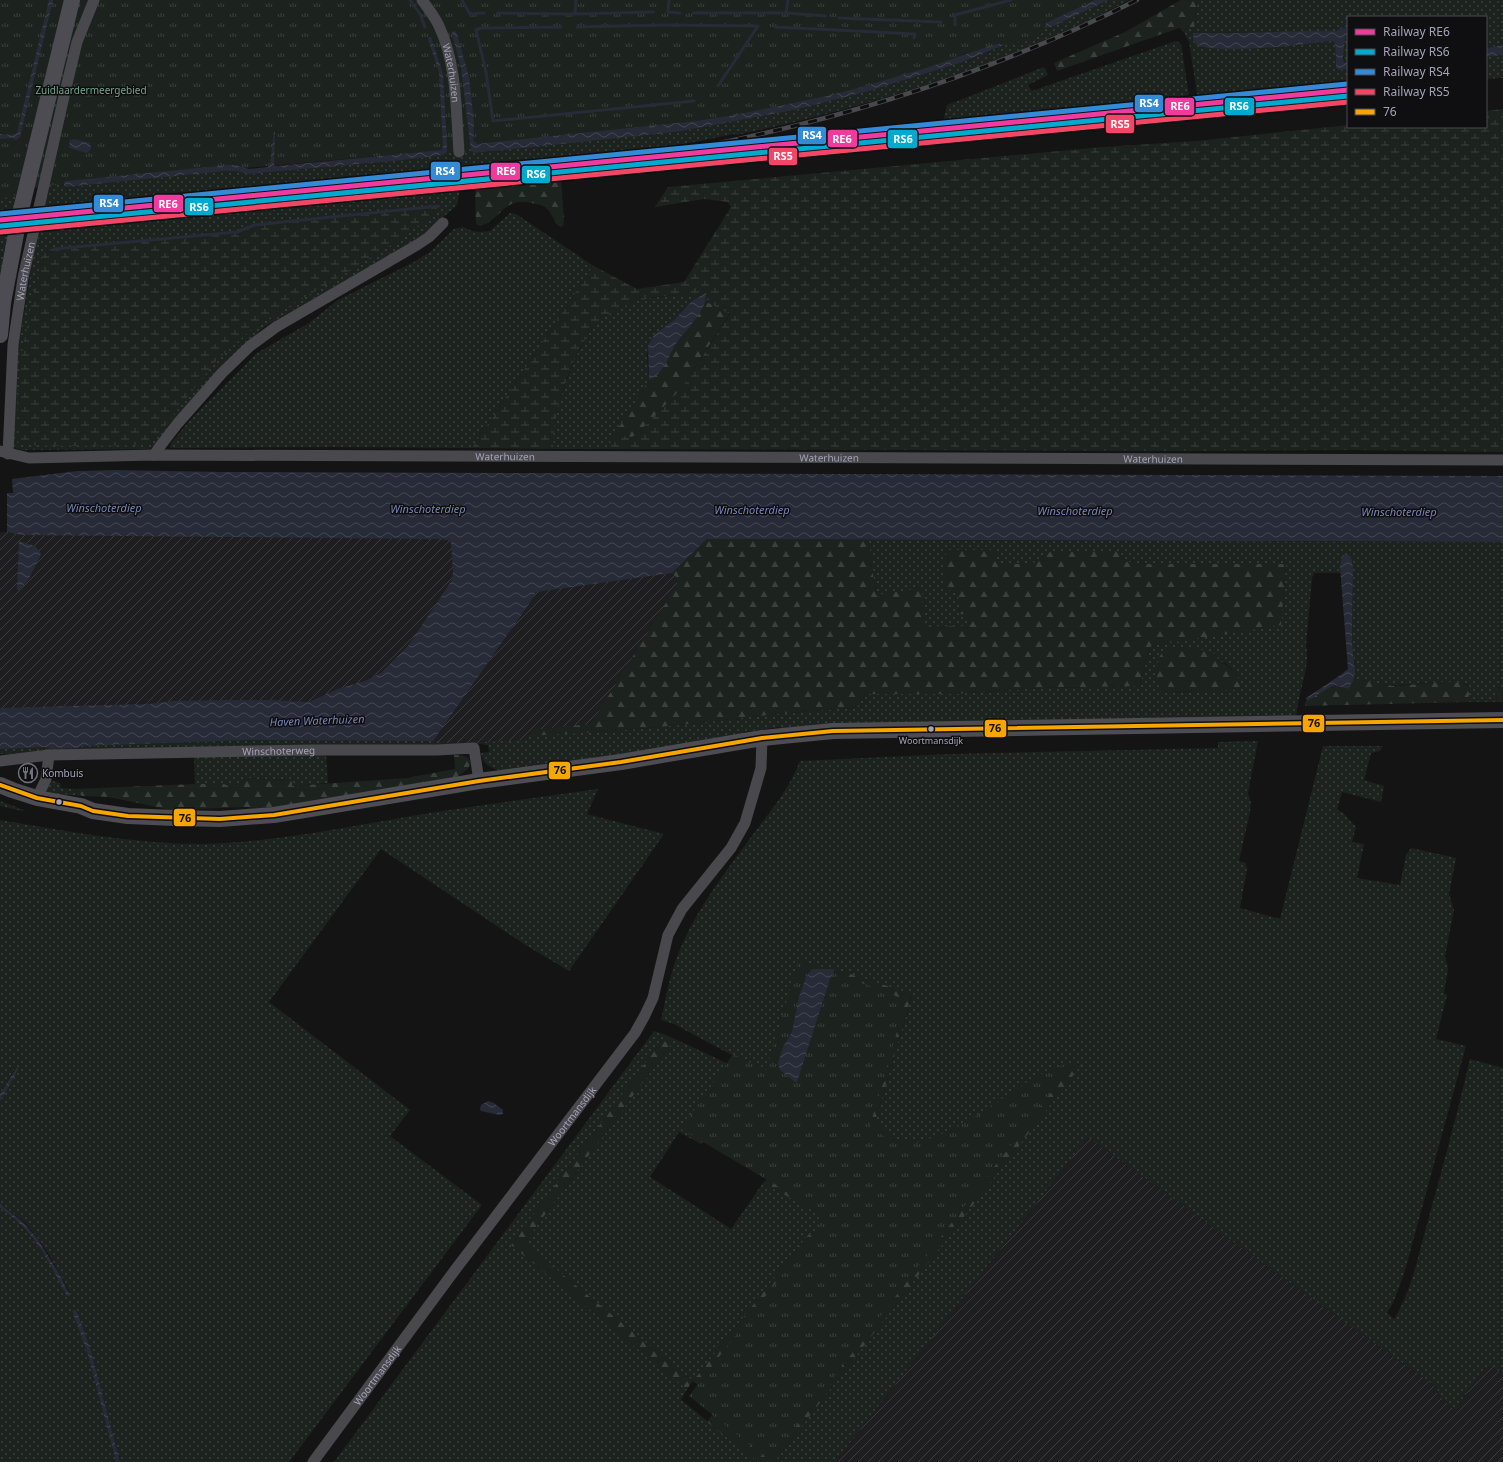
<svg xmlns="http://www.w3.org/2000/svg" width="1503" height="1462" viewBox="0 0 1503 1462" font-family="'Noto Sans',sans-serif">
	<style>
		.industrial { fill: url(#industrial-furrows) }
		.grass { fill: url(#grass-dots); fill-rule: evenodd }
		.forest { fill: url(#forest-firs) }
		.wetland { fill: url(#wetland-marsh) }
		.park { fill: url(#park-tufts) }
		.water { fill: url(#water-waves) }
		.pier { fill: #141414 }
		.lines { fill: none; stroke-linecap: round; stroke-linejoin: round }
		.stream { stroke: #262b37; stroke-width: 3 }
		.minor { stroke: #49484d; stroke-width: 11 }
		.secondary { stroke: #4c4c52; stroke-width: 16 }
		.rail-casing { stroke: #49494d; stroke-width: 4.5 }
		.rail { stroke: #0f0e10; stroke-width: 3; stroke-dasharray: 9; stroke-linecap: butt }
		.bus-1-casing { stroke: #0f0e10; stroke-width: 7 }
		.bus-1 { stroke: #f7a600; stroke-width: 4 }
		.rail-1-casing { stroke: #0f0e10; stroke-width: 8 }
		.rail-2-casing { stroke: #0f0e10; stroke-width: 8 }
		.rail-3-casing { stroke: #0f0e10; stroke-width: 8 }
		.rail-4-casing { stroke: #0f0e10; stroke-width: 8 }
		.rail-1 { stroke: #f13a9d; stroke-width: 5 }
		.rail-2 { stroke: #00a9ce; stroke-width: 5 }
		.rail-3 { stroke: #338bd7; stroke-width: 5 }
		.rail-4 { stroke: #f34667; stroke-width: 5 }
		.bus-dot { fill: #a3a3b7; stroke: #0f0e10; stroke-width: 1.5 }
		.labels { text-anchor: middle; dominant-baseline: central; stroke-width: 3; stroke-linejoin: round; paint-order: stroke }
		.bus-label { font-size: 9px; fill: #a3a3b7; stroke: #0f0e10 }
		.street-label { font-size: 10px; fill: #a3a3b7; stroke: #0f0e10 }
		.park-label { font-size: 10px; fill: #78a488; stroke: #0f0e10 }
		.poi-label { font-size: 10px; fill: #a3a3b7; stroke: #0f0e10; text-anchor: start }
		.water-label { font-size: 11px; font-style: italic; fill: #7785b6; stroke: #0f0e10 }
		.line-badge { stroke: #0f0e10; stroke-width: 1.5 }
		.badge-label { font-size: 11px; text-anchor: middle; font-weight: bold; fill: #fff }
		.pale-badge-label { font-size: 11px; text-anchor: middle; font-weight: bold; fill: #111 }
	</style>
	<defs>
		<pattern id="industrial-furrows" width="10" height="10" patternUnits="userSpaceOnUse"><rect width="10" height="10" fill="#1e1e20"/><path d="M-1 1l2-2M0 10L10 0M9 11l2-2" fill="none" stroke="#3c3c3e"/></pattern>
		<pattern id="grass-dots" width="8" height="8" patternUnits="userSpaceOnUse"><rect width="8" height="8" fill="#1c231e"/><path d="M2 2h.1M6 6h.1" fill="none" stroke="#3a403c" stroke-width="1.8" stroke-linecap="round"/></pattern>
		<pattern id="forest-firs" width="22" height="20" patternUnits="userSpaceOnUse"><rect width="22" height="20" fill="#1c231e"/><path d="M5 1l3.5 6h-7zM16 11l3.5 6h-7z" fill="#3a403c"/></pattern>
		<pattern id="wetland-marsh" width="20" height="14" patternUnits="userSpaceOnUse"><rect width="20" height="14" fill="#1c231e"/><path d="M1 5h8M5 5V1M11 12h8M15 12V8" fill="none" stroke="#3a403c"/></pattern>
		<pattern id="park-tufts" width="24" height="20" patternUnits="userSpaceOnUse"><rect width="24" height="20" fill="#1c231e"/><path d="M3 7l-1-3M5 7V3M7 7l1-3M15 17l-1-3M17 17v-4M19 17l1-3" fill="none" stroke="#3a403c"/></pattern>
		<pattern id="water-waves" width="16" height="10" patternUnits="userSpaceOnUse"><rect width="16" height="10" fill="#262b37"/><path d="M0 5q4-4 8 0t8 0" fill="none" stroke="#424752"/></pattern>
	</defs>
	<rect width="100%" height="100%" fill="#141414"/>
	<!-- industrial -->
	<g class="industrial">
		<polygon points="333,514 690,567 588,738 462,745 0,754 0,517"/>
		<polygon points="1088,1137 1310,1297 1438,1388 1437,1393 1455,1410 1479,1375 1486,1368 1493,1367 1503,1374 1503,1462 835,1462"/>
	</g>
	<!-- grass -->
	<g class="grass">
		<path d="M1095 0 1046 28 1051 27 1109 0H1130C1006 64 872 107 736 135L734 134 639 153 343 181 294 186 292 188 72 209V205L48 208V210H43L53 165 66 187 226 171H236L249 174 395 161 440 155 447 152 446 126 458 111ZM998 48 960 63 869 91 795 110 676 132 495 150 490 152 471 151 470 134Z"/>
		<path d="M1197 0H1503V45L1486 48V17H1348V63L1344 61 1339 30 1337 31C1289 30 1242 36 1194 33L1198 45 1215 49H1250L1332 41 1335 43 1336 69 1338 70 1348 69V92L1199 107 1189 42 1185 34 1182 30 1194 28Z"/>
		<polygon points="1176,41 1181,44 1191,108 941,132 947,105 1044,67 1048,75 1028,85 1032,91"/>
		<polygon points="1503,55 1503,78 1486,79 1486,57"/>
		<polygon points="30,160 12,215 0,216 0,194"/>
		<polygon points="460,189 457,205 421,237 264,327 228,361 157,444 149,449 22,450 15,448 12,442 15,368 31,269 39,231 41,228 50,225"/>
		<polygon points="510,213 516,214 592,265 591,269 472,448 333,447 170,448 171,443 192,418 257,353 309,323 338,300 412,263 430,252 454,229 463,227 472,231 480,232 490,231"/>
		<polygon points="0,229 4,230 13,229 0,297"/>
		<path d="M703 294 693 300 675 319 654 335 647 355 649 380 607 449H554C550 426 558 404 566 383 574 360 588 325 610 312 636 296 674 295 703 294Z"/>
		<path d="M868 540 1503 542V686L1498 688 1496 696 1497 702H1468L1470 687 1466 684 1436 682 1391 686 1375 684 1361 680 1353 679 1355 666 1352 641 1353 568 1341 567V573H1314L1312 578 1306 645C1310 663 1302 682 1299 700 1297 706 1297 712 1296 719L780 729V727L743 732V735L677 748 503 771C493 769 483 766 481 753L489 752 488 745H484L485 742 527 740 530 736C569 733 608 732 648 728 718 722 787 711 857 708L859 703 869 694H952L1040 688 1140 686 1150 646 1281 624 1286 564H1150L1127 562 1121 555 1050 552 1032 564H997L947 550 944 590H958L960 614 969 615 970 626 923 627 876 595ZM1173 648H1196L1218 659C1221 662 1223 662 1226 664 1236 671 1239 678 1241 689L1175 692Z"/>
		<polygon points="247,740 440,741 445,743 465,743 466,746 63,751 0,754 0,749 46,747 52,749 77,748 80,746"/>
		<path d="M1258 741 1248 793 1251 803 1250 812 1239 861 1246 863 1247 869 1240 908 1280 919 1323 746H1383L1380 751 1371 753 1364 780 1384 786 1381 802 1342 792 1337 810 1342 812 1356 827 1352 842 1364 844 1357 878 1400 885 1406 855 1411 848 1456 858 1449 894 1454 910 1445 956 1448 969 1444 993 1447 995 1436 1039 1466 1046 1404 1274 1393 1303 1387 1313 1394 1319C1412 1290 1418 1256 1427 1224 1442 1169 1457 1115 1470 1059L1503 1068V1374L1493 1367 1486 1368 1479 1375 1455 1410 1437 1393 1438 1388 1310 1297 1088 1137 835 1462H774L1081 1064 1068 1067 956 1136 886 1151 875 1122 912 995 835 969H811L788 1075 756 1068 674 1024 661 1020C665 1004 667 988 672 972 686 925 716 884 746 844 766 816 787 794 800 761L949 754 1218 748V742Z"/>
		<polygon points="326,754 328,783 292,786 291,779 266,780 249,778 231,787 224,784 195,784 194,755"/>
		<polygon points="49,780 60,783 61,788 75,789 82,796 47,793 47,791 45,790"/>
		<path d="M598 789 587 814 664 834 569 971 524 944 381 849 269 1002 410 1110 390 1136 482 1205 289 1462H120L91 1351 78 1314 75 1309 72 1311 88 1355 116 1462H0V1208C34 1232 48 1262 71 1295 57 1269 44 1242 23 1221 16 1215 8 1210 0 1204V1102L18 1070 15 1068 0 1094V820C67 831 134 844 202 844 269 843 340 828 406 817 470 806 534 798 598 789Z"/>
		<polygon points="0,801 24,810 23,811 0,806"/>
		<polygon points="654,1031 666,1035 511,1245 687,1389 681,1400 759,1462 334,1462"/>
		<polygon points="675,1039 735,1067 736,1087 701,1144 679,1132 650,1177 731,1229 763,1183 825,1217 817,1234 809,1234 693,1381 524,1243"/>
	</g>
	<!-- forest -->
	<g class="forest">
		<polygon points="1181,0 1197,0 1194,28 1182,30 1179,28 1057,71 1054,63 1125,32"/>
		<path d="M561 179 564 220 563 226 560 227C553 222 552 210 543 206 540 204 535 204 531 203 502 197 502 220 480 226L476 224 475 187Z"/>
		<polygon points="705,301 730,313 681,389 636,435 632,437 614,435 649,380 653,378 678,341 693,322"/>
		<path d="M707 539 868 540 876 595 922 588 924 627 970 626 969 615 960 614 958 591 943 590 946 550H995L997 564H1032L1050 552 1117 551 1127 562 1150 564H1286L1281 625 1150 646 1140 686 1040 688 952 694H869L859 703 857 708C787 711 718 722 648 728 609 732 569 733 530 736V730L591 724 677 585V578L672 573Z"/>
		<path d="M1173 648H1196L1215 654 1220 661 1233 670 1238 677 1241 689 1220 691 1160 692C1157 676 1151 652 1173 648Z"/>
		<path d="M1353 679C1365 679 1377 685 1390 686 1411 687 1452 675 1470 687L1468 702 1305 706V702L1307 700 1334 685 1347 689Z"/>
		<path d="M1503 686V702H1497C1496 694 1495 689 1503 686Z"/>
		<path d="M454 755C478 755 473 769 456 777L264 809 246 807 171 810 109 797 82 796 75 789 195 784H224L231 787 249 778 266 780 292 779V786L407 778 455 769Z"/>
		<polygon points="835,969 912,994 875,1122 892,1134 886,1151 869,1132 830,979"/>
		<polygon points="666,1035 675,1039 524,1243 693,1381 809,1234 817,1234 699,1386 693,1381 687,1389 511,1245"/>
		<polygon points="1082,1064 774,1462 759,1462 707,1422 715,1411 1068,1067"/>
		<polygon points="770,1176 821,1205 825,1217 763,1183"/>
	</g>
	<!-- wetland -->
	<g class="wetland">
		<path d="M1503 109V452L1353 450 1195 451 607 449 614 435 632 437 636 435 681 389 730 314 705 301 707 298 704 294C696 295 687 295 680 295 665 296 648 297 635 302 619 308 608 313 596 325 575 345 549 420 554 449L472 448 591 269 592 265 637 289 684 282 731 207 728 202 704 199 655 207 668 187 1103 147 1197 141 1348 125V127H1486V111Z"/>
		<polygon points="439,206 431,216 398,241 326,285 257,325 245,335 215,362 154,440 148,445 67,446 25,445 20,444 16,440 20,362 32,301 44,250 237,232 254,225"/>
	</g>
	<!-- park -->
	<g class="park">
		<polygon points="0,0 1101,0 1048,25 1043,29 1041,35 1028,41 994,47 874,87 711,123 445,150 46,186 16,191 14,197 0,198"/>
		<polygon points="799,959 906,1000 870,1126 886,1138 921,1142 950,1131 976,1116 1030,1080 1049,1070 1075,1061 770,1461 689,1396 814,1233 824,1215 769,1181 681,1129 733,1054 766,1070"/>
	</g>
	<!-- water -->
	<g class="water">
		<polygon points="49,0 53,0 20,137 16,140 12,138 0,139 0,134 14,135 17,133"/>
		<polygon points="1095,0 1109,0 1051,27 1044,28 1046,23"/>
		<path d="M1341 27 1346 29 1343 57 1344 62 1348 63V69L1338 70 1336 68 1335 43 1332 41C1311 43 1205 58 1194 42 1193 39 1193 36 1194 33 1241 35 1289 30 1337 31Z"/>
		<polygon points="455,31 457,34 469,77 474,123 473,140 477,144 696,121 735,115 827,96 869,85 926,68 993,45 1000,44 1004,45 960,63 869,91 795,110 676,132 474,153 471,151 461,67 452,34 452,32"/>
		<polygon points="429,37 431,37 443,74 447,145 447,152 443,155 395,161 249,174 236,171 226,171 66,187 64,186 64,182 67,181 229,165 236,165 249,169 268,167 270,164 274,131 275,132 274,165 277,166 442,150 443,145 439,72 428,39"/>
		<polygon points="1503,45 1503,55 1486,57 1486,48"/>
		<polygon points="74,139 90,143 91,149 87,153 70,148 69,147 70,140"/>
		<path d="M706 293C708 308 687 329 678 341 669 353 665 373 649 380L648 346 654 335 675 319 693 300Z"/>
		<polygon points="114,470 223,472 1503,476 1503,542 707,539 672,573 536,592 529,604 433,741 247,740 80,746 78,748 52,749 46,747 0,749 0,708 148,704 174,701 230,700 267,700 309,702 338,689 365,681 381,673 408,646 452,580 453,572 451,543 448,540 438,539 21,535 8,532 0,531 0,493 13,493 12,479 77,471"/>
		<polygon points="19,541 35,546 41,553 40,557 28,580 20,590 17,590"/>
		<polygon points="1347,554 1351,557 1353,568 1352,641 1355,670 1353,681 1348,689 1334,685 1307,701 1306,698 1339,676 1348,669 1340,567 1342,556"/>
		<polygon points="812,969 835,969 830,979 797,1082 795,1082 780,1070 778,1063 783,1047 792,1032 799,997 806,977"/>
		<polygon points="16,1068 18,1068 18,1070 0,1102 0,1094"/>
		<polygon points="488,1101 494,1103 503,1110 503,1114 499,1115 481,1111 480,1109 481,1105"/>
		<path d="M0 1204 22 1221 37 1238 60 1275 70 1296H67C48 1260 35 1232 0 1208Z"/>
		<polygon points="75,1309 78,1314 91,1351 120,1462 116,1462 88,1355 72,1311"/>
	</g>
	<!-- pier -->
	<rect class="pier" x="0" y="491" width="7" height="41"/>
	<g class="lines">
		<!-- stream -->
		<g class="stream">
			<polyline points="410,0 420,14 425,27"/>
			<polyline points="462,0 470,14 484,13"/>
			<polyline points="669,0 668,12 680,13"/>
			<polyline points="498,13 575,14 653,12"/>
			<polyline points="693,13 786,13 826,16"/>
			<polyline points="786,13 788,0"/>
			<polyline points="575,14 576,0"/>
			<polyline points="839,18 941,22"/>
			<polyline points="955,25 955,15 1011,0"/>
			<polyline points="561,27 481,28 476,30 486,72 493,121 694,101"/>
			<polyline points="577,27 667,25 758,26 718,86"/>
			<polyline points="775,27 915,34 914,38"/>
			<polyline points="54,249 237,232 254,225 439,206"/>
		</g>
		<!-- minor -->
		<g class="minor">
			<path id="s1" d="M422 0C428 8 435 17 439 26 457 64 456 111 459 152"/>
			<path id="s2" d="M0 451 29 458 154 455 1503 460"/>
			<path id="s3" d="M8 454 13 345 23 278 65 92 77 42 94 0"/>
			<polyline points="154,455 161,445 178,423 222,373 250,346 276,327 417,245 429,237 443,223"/>
			<path id="s4" d="M0 761 49 755 313 750H437L474 748 479 781"/>
			<polyline points="37,798 46,779 49,755"/>
			<path id="s5" d="M313 1462 455 1270 635 1033 645 1015 653 998 668 935 682 909 731 848 745 823 761 768 762 738"/>
		</g>
		<!-- secondary -->
		<g class="secondary">
			<polyline points="0,335 3,303 19,218 72,0"/>
			<polyline points="0,785 12,790 37,798 81,806 93,811 128,816 175,818 220,819 274,815 479,781 621,762 762,738 833,731 1503,720"/>
		</g>
		<!-- rail casing -->
		<g class="rail-casing">
			<path id="rail" d="M632 159C807 131 978 80 1137 0"/>
		</g>
		<!-- rail -->
		<use href="#rail" class="rail"/>
		<!-- bus-1 casing -->
		<g class="bus-1-casing">
			<polyline id="bus-1" points="0,785 37,798 81,806 93,811 128,816 220,819 274,815 479,781 621,762 762,738 833,731 1503,720"/>
		</g>
		<!-- bus-1 -->
		<use href="#bus-1" class="bus-1"/>
		<!-- rail-1 casing -->
		<g class="rail-1-casing">
			<polyline id="rail-1" points="0,220 1348,90"/>
		</g>
		<!-- rail-2 casing -->
		<g class="rail-2-casing">
			<polyline id="rail-2" points="1,226 1348,96"/>
		</g>
		<!-- rail-3 casing -->
		<g class="rail-3-casing">
			<polyline id="rail-3" points="0,214 1347,84"/>
		</g>
		<!-- rail-4 casing -->
		<g class="rail-4-casing">
			<polyline id="rail-4" points="1,232 1348,102"/>
		</g>
		<!-- rail-1 -->
		<use href="#rail-1" class="rail-1"/>
		<!-- rail-2 -->
		<use href="#rail-2" class="rail-2"/>
		<!-- rail-3 -->
		<use href="#rail-3" class="rail-3"/>
		<!-- rail-4 -->
		<use href="#rail-4" class="rail-4"/>
	</g>
	<!-- icons -->
	<defs>
		<g id="restaurant-ring" transform="scale(1)"><circle r="9.5" fill="#0f0e10" stroke="#71717e" stroke-width="1.5"/><path d="M-5-6h1v4h1v-4h1v4h1v-4h1v5L-1.5 .5V6h-2V.5L-5-1ZM5-6V6H3V1.5H1.5Q1.5-4 5-6Z" fill="#71717e"/></g>
	</defs>
	<g fill-rule="evenodd">
		<use href="#restaurant-ring" x="28" y="773"/>
	</g>
	<!-- markers -->
	<g class="bus-dot">
		<circle cx="931" cy="729" r="3.5"/>
		<circle cx="59" cy="802" r="3.5"/>
	</g>
	<g class="labels">
		<!-- bus labels -->
		<g class="bus-label">
			<text x="931" y="740">Woortmansdijk</text>
		</g>
		<!-- street labels -->
		<g class="street-label">
			<text stroke="none"><textPath href="#s1" startOffset="80">Waterhuizen</textPath></text>
			<text stroke="none"><textPath href="#s3" startOffset="184">Waterhuizen</textPath></text>
			<text stroke="none"><textPath href="#s2" startOffset="506">Waterhuizen</textPath></text>
			<text stroke="none"><textPath href="#s2" startOffset="830">Waterhuizen</textPath></text>
			<text stroke="none"><textPath href="#s2" startOffset="1154">Waterhuizen</textPath></text>
			<text stroke="none"><textPath href="#s4" startOffset="279">Winschoterweg</textPath></text>
			<text stroke="none"><textPath href="#s5" startOffset="432">Woortmansdijk</textPath></text>
			<text stroke="none"><textPath href="#s5" startOffset="108">Woortmansdijk</textPath></text>
		</g>
		<!-- park labels -->
		<g class="park-label">
			<text x="91" y="90">Zuidlaardermeergebied</text>
		</g>
		<!-- poi labels -->
		<g class="poi-label">
			<text x="42" y="773">Kombuis</text>
		</g>
		<!-- water labels -->
		<g class="water-label">
			<text x="104" y="507">Winschoterdiep</text>
			<text x="428" y="508">Winschoterdiep</text>
			<text x="752" y="509">Winschoterdiep</text>
			<text x="1075" y="510">Winschoterdiep</text>
			<text x="1399" y="511">Winschoterdiep</text>
			<text transform="translate(317 720) rotate(-2)">Haven Waterhuizen</text>
		</g>
	</g>
	<g class="line-badge">
		<rect x="1134" y="94" width="30" height="19" rx="4" fill="#338bd7"/>
		<rect x="1164" y="97" width="31" height="19" rx="4" fill="#f13a9d"/>
		<rect x="1224" y="97" width="31" height="19" rx="4" fill="#00a9ce"/>
		<rect x="1105" y="114" width="30" height="20" rx="4" fill="#f34667"/>
		<rect x="797" y="126" width="30" height="19" rx="4" fill="#338bd7"/>
		<rect x="827" y="129" width="31" height="19" rx="4" fill="#f13a9d"/>
		<rect x="887" y="129" width="31" height="20" rx="4" fill="#00a9ce"/>
		<rect x="768" y="147" width="30" height="19" rx="4" fill="#f34667"/>
		<rect x="430" y="161" width="31" height="20" rx="4" fill="#338bd7"/>
		<rect x="490" y="162" width="31" height="19" rx="4" fill="#f13a9d"/>
		<rect x="521" y="165" width="30" height="19" rx="4" fill="#00a9ce"/>
		<rect x="93" y="194" width="31" height="19" rx="4" fill="#338bd7"/>
		<rect x="153" y="194" width="31" height="19" rx="4" fill="#f13a9d"/>
		<rect x="184" y="197" width="30" height="19" rx="4" fill="#00a9ce"/>
		<rect x="1302" y="714" width="23" height="19" rx="4" fill="#f7a600"/>
		<rect x="984" y="719" width="23" height="19" rx="4" fill="#f7a600"/>
		<rect x="548" y="761" width="23" height="19" rx="4" fill="#f7a600"/>
		<rect x="173" y="808" width="23" height="19" rx="4" fill="#f7a600"/>
	</g>
	<g class="badge-label">
		<text x="1149" y="107">RS4</text>
		<text x="1180" y="110">RE6</text>
		<text x="1239" y="110">RS6</text>
		<text x="1120" y="128">RS5</text>
		<text x="812" y="139">RS4</text>
		<text x="842" y="143">RE6</text>
		<text x="903" y="143">RS6</text>
		<text x="783" y="160">RS5</text>
		<text x="445" y="175">RS4</text>
		<text x="506" y="175">RE6</text>
		<text x="536" y="178">RS6</text>
		<text x="109" y="207">RS4</text>
		<text x="168" y="208">RE6</text>
		<text x="199" y="211">RS6</text>
	</g>
	<g class="pale-badge-label">
		<text x="1314" y="727">76</text>
		<text x="995" y="732">76</text>
		<text x="560" y="774">76</text>
		<text x="185" y="822">76</text>
	</g>
	<!-- legend -->
	<rect x="1347" y="16" width="140" height="112" fill="#0f0e10" stroke="#4a4a53"/>
	<rect x="1355" y="29" width="20" height="6" fill="#f13a9d" stroke="#4a4a53"/>
	<text x="1383" y="36" font-size="12" fill="#a3a3b7">Railway RE6</text>
	<rect x="1355" y="49" width="20" height="6" fill="#00a9ce" stroke="#4a4a53"/>
	<text x="1383" y="56" font-size="12" fill="#a3a3b7">Railway RS6</text>
	<rect x="1355" y="69" width="20" height="6" fill="#338bd7" stroke="#4a4a53"/>
	<text x="1383" y="76" font-size="12" fill="#a3a3b7">Railway RS4</text>
	<rect x="1355" y="89" width="20" height="6" fill="#f34667" stroke="#4a4a53"/>
	<text x="1383" y="96" font-size="12" fill="#a3a3b7">Railway RS5</text>
	<rect x="1355" y="109" width="20" height="6" fill="#f7a600" stroke="#4a4a53"/>
	<text x="1383" y="116" font-size="12" fill="#a3a3b7">76</text>
</svg>
